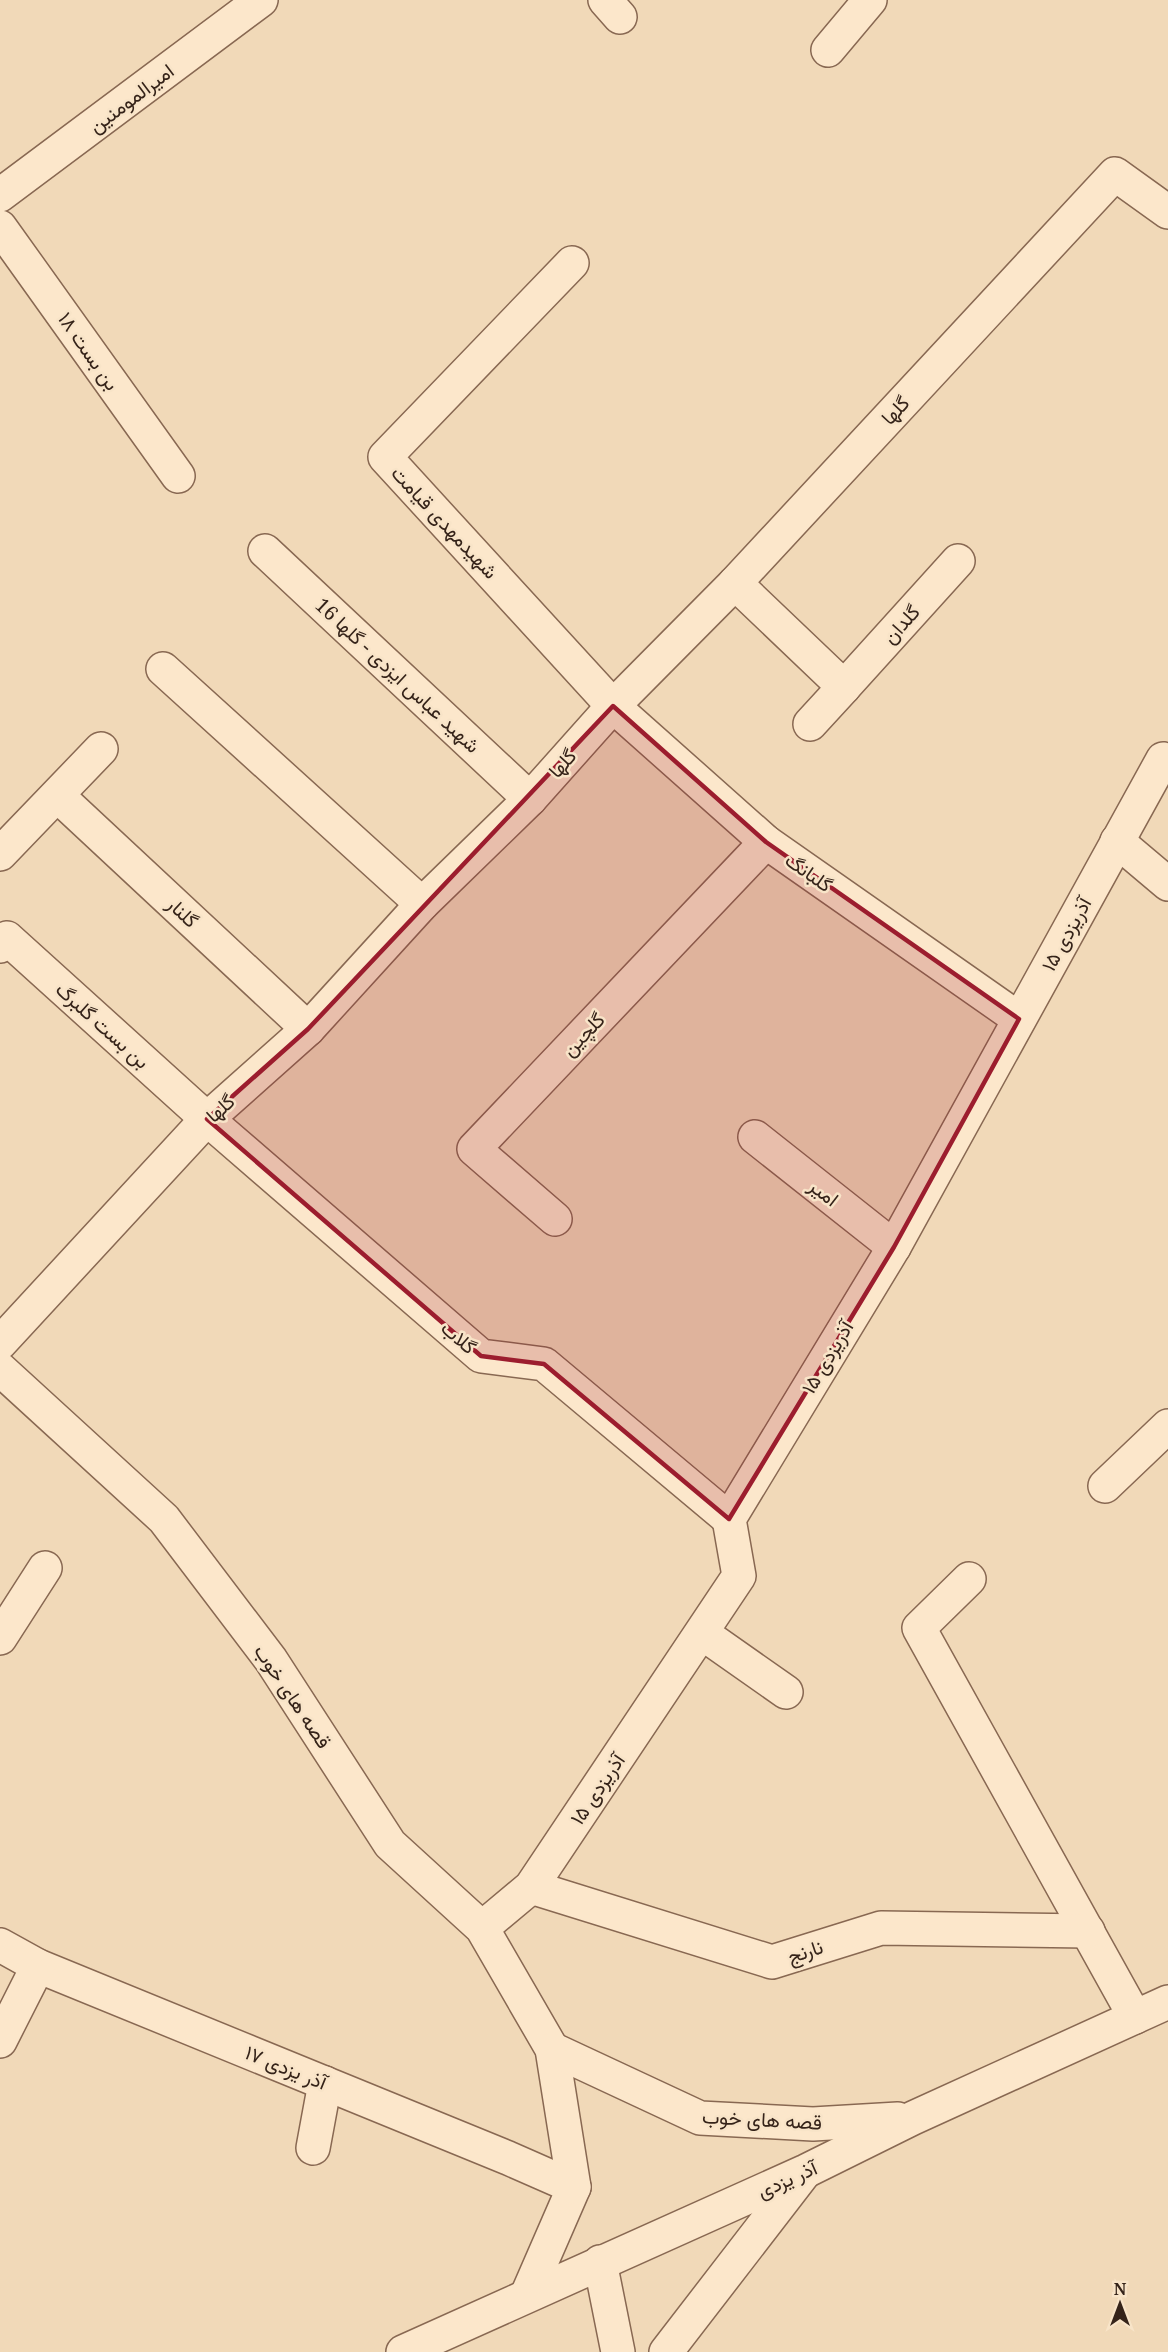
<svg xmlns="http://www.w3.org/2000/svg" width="1168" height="2352" viewBox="0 0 1168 2352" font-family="'Noto Serif',Vazirmatn,serif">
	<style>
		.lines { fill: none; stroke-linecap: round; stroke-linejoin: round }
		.minor-casing { stroke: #886852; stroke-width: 36 }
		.minor { stroke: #fce7cb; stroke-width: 33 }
		.marked { fill: #9c1d2e; fill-opacity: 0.2; stroke: #9c1d2e; stroke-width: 4.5; stroke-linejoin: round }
		.labels { text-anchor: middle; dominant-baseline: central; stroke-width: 5; stroke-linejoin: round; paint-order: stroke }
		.street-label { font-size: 20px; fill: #352319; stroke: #f8e4c8 }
	</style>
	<rect width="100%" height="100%" fill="#f1d9b8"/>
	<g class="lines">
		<!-- minor casing -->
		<g class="minor-casing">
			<g id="minor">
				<polyline points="605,0 620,17"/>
				<polyline points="828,50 870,0"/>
				<polyline points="0,195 261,0"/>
				<polyline points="0,227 178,476"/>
				<polyline points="572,263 385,457 613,706 766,842 1019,1019"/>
				<polyline points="265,551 530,799"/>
				<polyline points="735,583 844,687 958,561"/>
				<polyline points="163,669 422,904"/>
				<polyline points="810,724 844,687"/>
				<polyline points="58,796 308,1029"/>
				<polyline points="1117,841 1168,884"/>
				<polyline points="0,854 101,749"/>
				<polyline points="0,946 7,938 207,1119 481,1356 544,1364 729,1519"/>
				<polyline points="755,1137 894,1247"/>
				<polyline points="555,1219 474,1149 766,842"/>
				<polyline points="0,1343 207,1119 308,1029 422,904 530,799 613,706 735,583 1115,174 1168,212"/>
				<polyline points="0,1369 164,1519 271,1660 390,1844 482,1928 552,2049 574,2187 527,2295"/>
				<polyline points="1105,1486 1168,1426"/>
				<polyline points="969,1579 919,1628 1135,2017"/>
				<polyline points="702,1633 786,1692"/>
				<polyline points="0,1638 45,1568"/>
				<polyline points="531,1887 772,1962 881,1928 1088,1931"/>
				<polyline points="482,1928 531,1887 739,1576 729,1519 894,1247 1163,759 1168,763"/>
				<polyline points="0,1945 38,1966 508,2158 574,2187"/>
				<polyline points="0,2041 38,1966"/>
				<polyline points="552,2049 700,2118 813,2124 898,2119"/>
				<polyline points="313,2148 325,2083"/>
				<polyline points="600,2262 618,2352"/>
				<polyline points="403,2352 806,2171 913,2118 1168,2002"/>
				<polyline points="666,2352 804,2173"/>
			</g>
		</g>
		<!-- minor -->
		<use href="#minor" class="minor"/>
	</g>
	<!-- marked area -->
	<path class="marked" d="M613 706 766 842 1019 1019 894 1247 729 1519 544 1364 481 1356 207 1119 308 1029Z"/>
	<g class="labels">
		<!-- street labels -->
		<g class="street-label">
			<text transform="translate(131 98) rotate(-37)">امیرالمومنین</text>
			<text transform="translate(89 351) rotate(55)">بن بست ۱۸</text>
			<text transform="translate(895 410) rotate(-47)">گلها</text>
			<text transform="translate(445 522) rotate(47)">شهیدمهدی قیامت</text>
			<text transform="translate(901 624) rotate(-48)">گلدان</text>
			<text transform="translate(398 675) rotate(43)">شهید عباس ایزدی - گلها 16</text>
			<text transform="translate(562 763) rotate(-48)">گلها</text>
			<text transform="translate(809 872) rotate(35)">گلبانگ</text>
			<text transform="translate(183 912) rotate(43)">گلنار</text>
			<text transform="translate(1066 934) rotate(-61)">۱۵ آذریزدی</text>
			<text transform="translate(103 1025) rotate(42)">بن بست گلبرگ</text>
			<text transform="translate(583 1034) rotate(-46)">گلچین</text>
			<text transform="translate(220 1108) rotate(-42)">گلها</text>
			<text transform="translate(824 1192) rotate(38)">امیر</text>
			<text transform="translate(459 1337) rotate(41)">گلاب</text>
			<text transform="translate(827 1357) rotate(-59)">۱۵ آذریزدی</text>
			<text transform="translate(293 1696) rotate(56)">قصه های خوب</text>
			<text transform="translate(597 1789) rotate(-56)">۱۵ آذریزدی</text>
			<text transform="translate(805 1951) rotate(-18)">نارنج</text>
			<text transform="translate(286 2067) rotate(22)">آذر یزدی ۱۷</text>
			<text transform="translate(762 2119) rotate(3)">قصه های خوب</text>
			<text transform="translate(787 2179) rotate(-24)">آذر یزدی</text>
		</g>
	</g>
	<!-- north arrow -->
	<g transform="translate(1120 2304)" stroke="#f8e4c8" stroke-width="4.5" paint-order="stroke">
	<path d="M0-4.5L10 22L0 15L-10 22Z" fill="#352319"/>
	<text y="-9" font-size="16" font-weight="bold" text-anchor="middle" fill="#352319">N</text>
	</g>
</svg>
